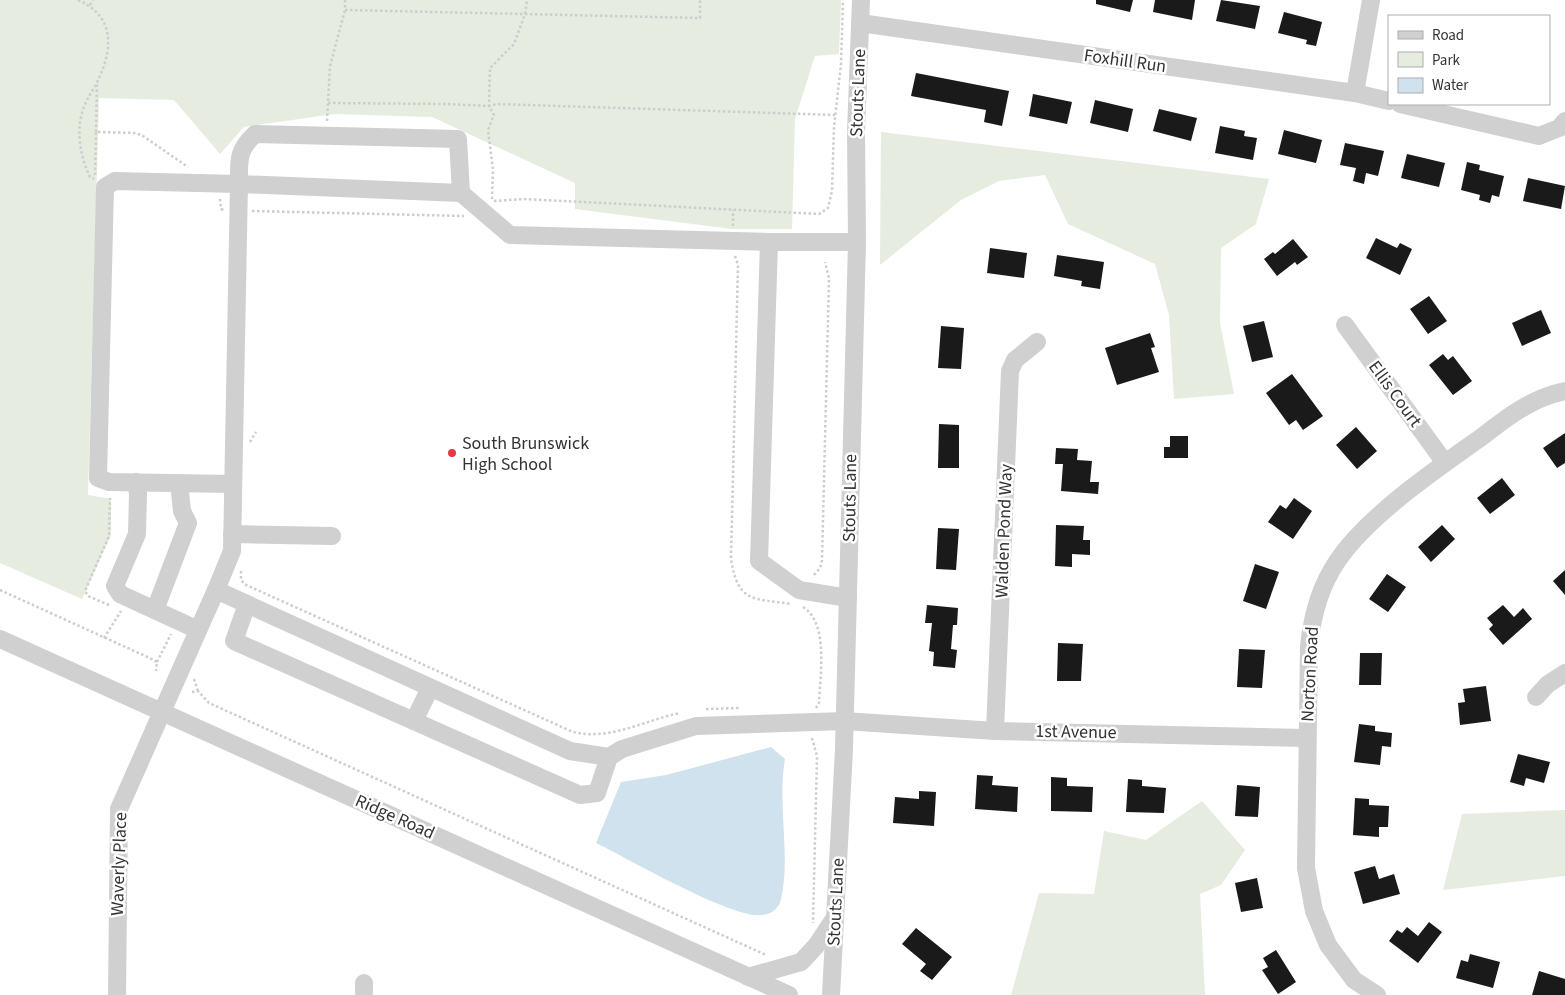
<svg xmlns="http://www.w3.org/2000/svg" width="1565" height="995" viewBox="0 0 1565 995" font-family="'Source Sans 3',sans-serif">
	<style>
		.green { fill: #e6ecdf }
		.water { fill: #cfe2ee }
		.building { fill: #1a1a1a }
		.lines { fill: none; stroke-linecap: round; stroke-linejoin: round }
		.path { stroke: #cdcdcd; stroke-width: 2.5; stroke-dasharray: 2.5 2.5; stroke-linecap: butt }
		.minor { stroke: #d0d0d0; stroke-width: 18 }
		.poi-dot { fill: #e63946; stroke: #fff; stroke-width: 2 }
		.labels { text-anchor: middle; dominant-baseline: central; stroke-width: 5; stroke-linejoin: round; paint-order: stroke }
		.street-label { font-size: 18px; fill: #333; stroke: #fff }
		.poi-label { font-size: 18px; fill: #333; stroke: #fff; text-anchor: start }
	</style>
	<rect width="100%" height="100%" fill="#fff"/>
	<!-- green -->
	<g class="green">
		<polygon points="0,0 841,0 839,54 815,56 795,119 792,229 732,229 575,209 575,183 432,117 334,114 244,127 220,154 174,100 99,98 88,495 111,499 111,535 82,599 0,563"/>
		<polygon points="881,132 1269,179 1256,224 1221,248 1220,323 1234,394 1174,399 1169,315 1155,264 1068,224 1045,175 999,181 961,200 880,265"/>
		<polygon points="1202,801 1245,850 1221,885 1200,894 1205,995 1011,995 1039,893 1094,894 1104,831 1146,840"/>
		<polygon points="1565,810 1565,876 1443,890 1462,814"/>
	</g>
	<!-- water -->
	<path class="water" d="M771 747 785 759C777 805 791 856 781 899 779 909 771 914 762 915 734 920 627 858 596 843L621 782 666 775Z"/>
	<!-- building -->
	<g class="building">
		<polygon points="1096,0 1133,0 1130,12 1096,4"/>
		<polygon points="1155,0 1195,0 1192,20 1153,12"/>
		<polygon points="1221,0 1260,6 1255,29 1216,21"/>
		<polygon points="1284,12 1322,22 1316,46 1306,44 1307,40 1278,33"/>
		<polygon points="916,73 1009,91 1002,126 984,122 986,110 911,96"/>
		<polygon points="1033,94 1072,102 1067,124 1029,116"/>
		<polygon points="1095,100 1133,109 1128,132 1090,123"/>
		<polygon points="1159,109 1197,118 1191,141 1153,131"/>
		<polygon points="1220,126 1245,131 1244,136 1257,138 1253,160 1215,153"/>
		<polygon points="1284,130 1322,140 1316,163 1278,154"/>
		<polygon points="1345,143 1384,151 1378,176 1366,173 1364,184 1353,181 1356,168 1340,165"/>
		<polygon points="1407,154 1445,163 1439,187 1401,178"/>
		<polygon points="1467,162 1480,165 1479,170 1504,176 1499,197 1492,195 1490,203 1479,200 1480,195 1461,190"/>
		<polygon points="1528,178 1565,186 1561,209 1523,201"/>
		<polygon points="1376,238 1397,248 1400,243 1412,249 1400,275 1366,258"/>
		<polygon points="1293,239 1308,257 1297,265 1295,262 1277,276 1264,259 1273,252 1275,254"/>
		<polygon points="990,248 1027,253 1024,278 987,273"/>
		<polygon points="1057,255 1104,262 1100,289 1081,286 1082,281 1054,276"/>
		<polygon points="1429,296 1447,321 1428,334 1410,309"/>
		<polygon points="1541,310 1551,333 1522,346 1512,323"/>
		<polygon points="1264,321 1273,357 1252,362 1243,326"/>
		<polygon points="941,326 964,328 961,369 938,368"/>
		<polygon points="1150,333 1155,347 1151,348 1159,372 1117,385 1105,348"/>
		<polygon points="1443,354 1448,360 1453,356 1472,381 1453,395 1429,365"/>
		<polygon points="1292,374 1323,416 1303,430 1296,420 1289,425 1266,393"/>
		<polygon points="939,424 959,425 959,468 938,468"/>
		<polygon points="1356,427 1377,451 1357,469 1336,445"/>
		<polygon points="1565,433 1565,463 1557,468 1543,448"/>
		<polygon points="1170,436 1188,436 1188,458 1164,458 1164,447 1170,447"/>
		<polygon points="1056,448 1078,449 1077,460 1092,461 1090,482 1099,482 1098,494 1061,491 1063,464 1055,464"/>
		<polygon points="1502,478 1515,495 1490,514 1477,498"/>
		<polygon points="1294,498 1312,511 1293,539 1268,522 1280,505 1286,509"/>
		<polygon points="1056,525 1084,526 1083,540 1090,540 1090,555 1072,554 1072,567 1055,566"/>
		<polygon points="1442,525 1455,539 1431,562 1418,547"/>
		<polygon points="938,528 959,529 956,570 936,569"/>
		<polygon points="1255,564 1279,572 1266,609 1243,601"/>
		<polygon points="1565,570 1565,595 1553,581"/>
		<polygon points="1387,574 1406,587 1388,612 1369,599"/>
		<polygon points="927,605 958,608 957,625 953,625 951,649 957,650 955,668 933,666 934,652 929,651 932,623 925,623"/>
		<polygon points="1503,605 1514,617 1523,608 1532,619 1503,645 1489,629 1493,625 1487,618"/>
		<polygon points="1058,643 1083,644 1081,681 1057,681"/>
		<polygon points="1239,649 1265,650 1262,688 1237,687"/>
		<polygon points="1360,653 1382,653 1381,685 1359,685"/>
		<polygon points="1486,686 1491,721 1460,725 1458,703 1465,702 1463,689"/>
		<polygon points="1359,724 1375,726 1375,731 1392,733 1391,747 1382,746 1380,765 1354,762"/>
		<polygon points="1518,754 1550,762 1544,783 1526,778 1524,786 1510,782"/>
		<polygon points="977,775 993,776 992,785 1018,787 1017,812 975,809"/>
		<polygon points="1051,777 1067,778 1067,786 1093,787 1092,812 1051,811"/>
		<polygon points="1128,779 1142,780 1142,786 1166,788 1164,813 1126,812"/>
		<polygon points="1237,785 1260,787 1258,817 1235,816"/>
		<polygon points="919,791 936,792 934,826 893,823 895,797 919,799"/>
		<polygon points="1355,798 1369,799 1369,805 1389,806 1388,827 1379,827 1379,837 1353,835"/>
		<polygon points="1375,866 1379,879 1394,874 1400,894 1363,904 1354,872"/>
		<polygon points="1257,878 1263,908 1241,912 1235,883"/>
		<polygon points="1429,922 1442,932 1418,963 1389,941 1397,930 1402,933 1407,927 1418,936"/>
		<polygon points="916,928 952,957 932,980 920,971 926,964 902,944"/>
		<polygon points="1276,950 1296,982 1278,994 1262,970 1268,967 1263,958"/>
		<polygon points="1470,954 1500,962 1493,988 1456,978 1461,960 1468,962"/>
		<polygon points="1539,971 1565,979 1565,995 1532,995"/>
	</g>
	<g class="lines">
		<!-- path -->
		<g class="path">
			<path d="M78 0C113 15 114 46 99 78 94 90 85 100 82 113 76 133 81 158 90 177L94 179"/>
			<polyline points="345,0 345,10 700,18 700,0"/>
			<polyline points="90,5 93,0"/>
			<polyline points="328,103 446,104 489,106 490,68 514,44 525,14 527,0"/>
			<polyline points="327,121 330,66 345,10"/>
			<polyline points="96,132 97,83"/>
			<polyline points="95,175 96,132 136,133 143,136 188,167"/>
			<polyline points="220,199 221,209 224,210"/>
			<polyline points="492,199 493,170 488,130 494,115 489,106 497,104 835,115"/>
			<polyline points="494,201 524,199 819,214 828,208 832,191 834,127 841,64 843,0"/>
			<polyline points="252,211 464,216"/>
			<polyline points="733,226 733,210"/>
			<path d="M735 256 738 265 731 559C738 604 754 598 791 604"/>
			<polyline points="250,442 256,432"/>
			<path d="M241 571V579L244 584 573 732C610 741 645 720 680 713"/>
			<polyline points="814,575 820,568 822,561 829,278 825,262"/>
			<polyline points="0,590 154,660 157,662 156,671"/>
			<polyline points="109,605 88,596 85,591 109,536 110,498"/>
			<path d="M803 607C829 623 820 676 819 703L816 708"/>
			<polyline points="104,638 121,611"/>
			<polyline points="157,662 171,634"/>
			<polyline points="194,679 198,691"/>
			<polyline points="192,692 198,691 209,703 220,708 766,955"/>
			<polyline points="706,709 740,708"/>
			<polyline points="812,738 817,756 813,923"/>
		</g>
		<!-- minor -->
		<g class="minor">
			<polyline points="860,23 1355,93 1389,101"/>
			<polyline points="1355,93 1371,0"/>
			<polyline points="1400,104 1539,136 1559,128 1565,121"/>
			<polyline points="769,242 759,561 799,590 848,598"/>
			<polyline points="1345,325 1445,463"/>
			<polyline points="136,482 138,494 137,534 115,586 120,594 198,630"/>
			<path d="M233 484 109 482 98 478 105 187 115 181 239 184C239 160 237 151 255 134L458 139 461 193"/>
			<polyline points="232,534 332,536"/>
			<polyline points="216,590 232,551 239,184 461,193 510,235 769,242 857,242"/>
			<polyline points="247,604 234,641 580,795 597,793 609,757 622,749 696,726 844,721 995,731 1307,738"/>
			<polyline points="155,610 188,523 182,511 179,483"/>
			<polyline points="0,639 789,995"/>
			<polyline points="1536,697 1548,684 1565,673"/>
			<polyline points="414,721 430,688"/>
			<polyline points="995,731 1010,371 1015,360 1037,342"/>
			<polyline points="748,977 801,962 816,946 834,919"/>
			<polyline points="364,983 364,995"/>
			<polyline points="117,995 119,809 216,590 570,751 609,757"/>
			<polyline points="831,995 844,749 857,242 856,132 861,0"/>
			<path d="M1377 995 1354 980 1328 945 1314 911 1306 868 1309 646C1312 616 1320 586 1338 560 1368 516 1435 470 1479 439 1494 428 1509 415 1526 406 1538 399 1551 394 1565 391"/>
		</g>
	</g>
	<!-- markers -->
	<circle class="poi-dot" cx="452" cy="453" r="5"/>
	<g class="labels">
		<!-- street labels -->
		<g class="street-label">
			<text transform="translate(1125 61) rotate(8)">Foxhill Run</text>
			<text transform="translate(858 93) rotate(-88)">Stouts Lane</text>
			<text transform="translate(1395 394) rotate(54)">Ellis Court</text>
			<text transform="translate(850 498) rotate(-89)">Stouts Lane</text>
			<text transform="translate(1004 531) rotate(-88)">Walden Pond Way</text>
			<text transform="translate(1310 674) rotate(-87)">Norton Road</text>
			<text transform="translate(1076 732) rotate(1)">1st Avenue</text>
			<text transform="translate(395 817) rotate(24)">Ridge Road</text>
			<text transform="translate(119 864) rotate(-88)">Waverly Place</text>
			<text transform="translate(836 902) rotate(-87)">Stouts Lane</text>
		</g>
		<!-- poi labels -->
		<g class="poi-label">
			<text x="462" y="443">South Brunswick<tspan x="462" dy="21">High School</tspan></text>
		</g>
	</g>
	<!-- legend -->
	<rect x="1388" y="15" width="162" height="90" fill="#ffffff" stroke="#adadad"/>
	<rect x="1398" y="31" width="25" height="8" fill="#d0d0d0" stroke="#adadad"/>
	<text x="1432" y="40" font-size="15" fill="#333333">Road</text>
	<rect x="1398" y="52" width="25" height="15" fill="#e6ecdf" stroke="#adadad"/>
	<text x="1432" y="65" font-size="15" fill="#333333">Park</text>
	<rect x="1398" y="78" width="25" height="15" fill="#cfe2ee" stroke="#adadad"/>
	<text x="1432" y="90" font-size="15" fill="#333333">Water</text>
</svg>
